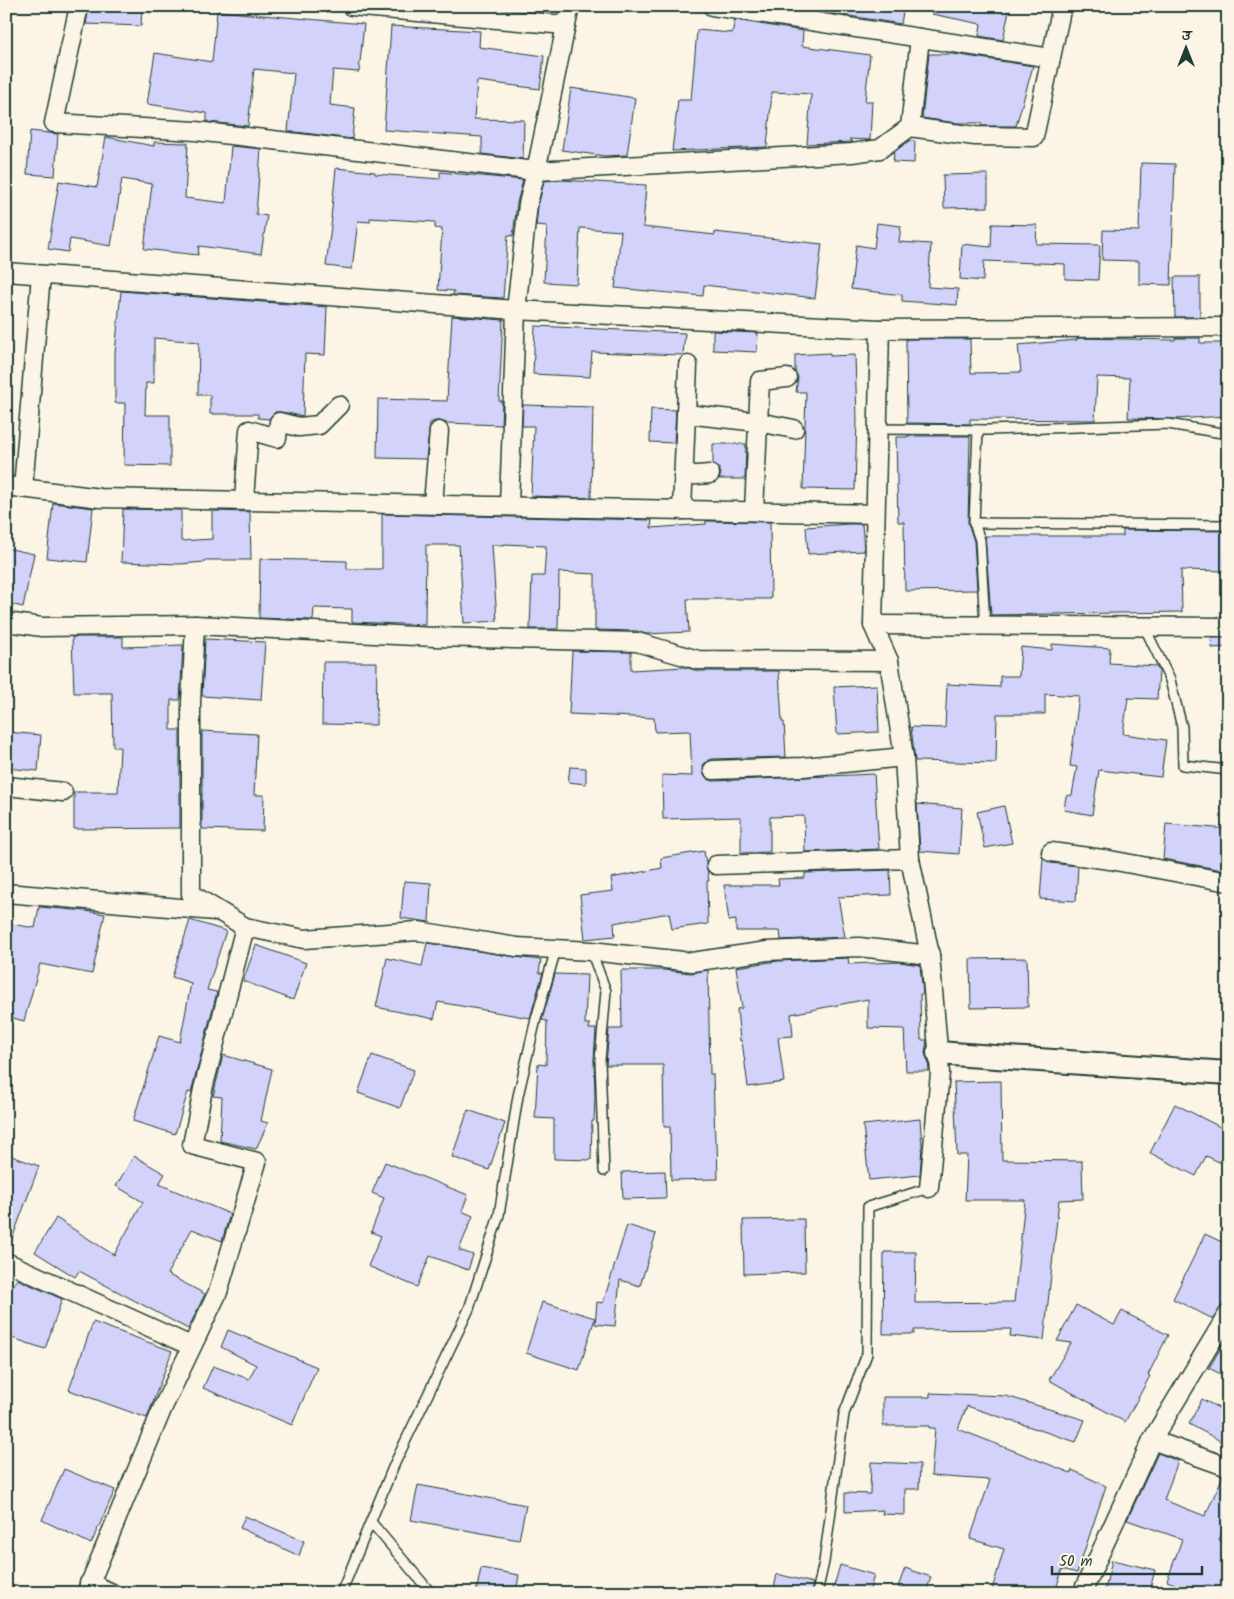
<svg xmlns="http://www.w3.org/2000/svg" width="1234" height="1599" viewBox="0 0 1234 1599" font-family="Kalam,'Playpen Sans Deva',sans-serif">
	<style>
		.building { fill: #d2d2fb; stroke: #1f3d34 }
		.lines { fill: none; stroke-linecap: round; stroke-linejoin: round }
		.service-casing { stroke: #1f3d34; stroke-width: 12 }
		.minor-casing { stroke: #1f3d34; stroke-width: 21 }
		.tertiary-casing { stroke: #1f3d34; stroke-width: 26 }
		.service { stroke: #fcf5e5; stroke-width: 9 }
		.minor { stroke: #fcf5e5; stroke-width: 18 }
		.tertiary { stroke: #fcf5e5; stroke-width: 22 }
	</style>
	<rect width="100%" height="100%" fill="#fcf5e5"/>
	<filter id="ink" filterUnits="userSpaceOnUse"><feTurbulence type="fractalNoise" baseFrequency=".02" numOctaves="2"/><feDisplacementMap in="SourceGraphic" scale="10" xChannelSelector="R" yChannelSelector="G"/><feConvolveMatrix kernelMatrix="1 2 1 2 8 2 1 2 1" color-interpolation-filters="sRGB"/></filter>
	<g filter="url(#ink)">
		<!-- building -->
		<g class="building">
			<polygon points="89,6 142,6 141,26 86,24"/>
			<polygon points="784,6 904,6 901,24"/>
			<polygon points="933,6 1010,6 1003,40 979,36 981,24 932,14"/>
			<polygon points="217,11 364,24 359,72 333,70 330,105 355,108 352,139 288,131 294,73 254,69 248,126 207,122 207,113 147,104 155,53 212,62"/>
			<polygon points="735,20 803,31 802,46 870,55 865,101 872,101 870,140 849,139 852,142 807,144 811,94 772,92 767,147 672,151 678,100 691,100 697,30 732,33"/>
			<polygon points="391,26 480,31 479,47 544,56 540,89 477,81 474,119 524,120 523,159 482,154 482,137 384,130"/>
			<polygon points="929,54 953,54 1033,66 1016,126 983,126 981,125 981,123 957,123 922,118"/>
			<polygon points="571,88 635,98 627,155 604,156 562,150"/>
			<polygon points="30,131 58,134 55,176 27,174"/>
			<polygon points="106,137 154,146 154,142 188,143 185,198 226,203 231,146 261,149 256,214 267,216 261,254 199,246 198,255 144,249 152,184 122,179 111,246 70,239 68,252 48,249 59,181 97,187"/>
			<polygon points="909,141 915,141 914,163 893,162 894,152"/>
			<polygon points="1141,163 1175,164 1171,285 1139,284 1139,261 1102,260 1103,230 1139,231"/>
			<polygon points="336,168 375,172 375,174 440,179 440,172 523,180 517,203 513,236 508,235 503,298 453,295 454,291 438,290 442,229 435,228 435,222 370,218 370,222 358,221 352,269 326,266 332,218 331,218"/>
			<polygon points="988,174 988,207 944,208 943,175"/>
			<polygon points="561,180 646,185 643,227 715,235 715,232 822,244 815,298 704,285 703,296 615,288 621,231 580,228 577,284 544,282 547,226 536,225 538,206 544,181"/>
			<polygon points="877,223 901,226 899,242 931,244 928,287 958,289 957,305 902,301 902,295 851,289 856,245 874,248"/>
			<polygon points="992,224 1037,225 1036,244 1100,245 1098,280 1065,279 1065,264 984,261 983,281 960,279 962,244 991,247"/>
			<polygon points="1174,277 1200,277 1200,317 1175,317"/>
			<polygon points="121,291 327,307 325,355 305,354 303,416 281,412 275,412 269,419 258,418 258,414 210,414 210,395 198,395 199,342 154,338 154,383 146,383 145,415 170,415 170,466 124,465 125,403 115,403 115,353"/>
			<polygon points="452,316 503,320 499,401 502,401 501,425 446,423 440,421 435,421 430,423 426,459 377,458 378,399 447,401"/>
			<polygon points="535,326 685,333 683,355 592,352 590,377 533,374"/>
			<polygon points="713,331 758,333 757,352 713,350"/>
			<polygon points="1077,338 1175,340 1175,338 1200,338 1200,343 1228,343 1228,383 1226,383 1228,416 1174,419 1128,418 1130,378 1097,377 1095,420 970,419 970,424 907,423 906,339 970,339 971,373 1021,372 1018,345 1077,340"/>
			<polygon points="830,353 830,356 855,355 857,419 855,490 803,489 806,392 796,392 798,377 795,371 795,355"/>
			<polygon points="523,405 593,407 591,498 531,496 534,426 522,426"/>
			<polygon points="651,409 676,410 674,443 650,442"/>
			<polygon points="907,436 970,436 968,523 974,541 977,590 905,591 904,522 898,522 896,437 907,437"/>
			<polygon points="713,444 746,444 745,479 719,479 721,474 719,468 713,464"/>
			<polygon points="53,503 93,508 87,562 47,558"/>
			<polygon points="123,509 181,510 181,541 212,539 212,511 250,512 251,560 205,560 205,562 180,564 121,562"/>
			<polygon points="382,514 652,520 651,528 706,524 706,521 770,522 771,599 687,599 689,632 646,634 637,631 595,630 595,574 559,572 558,629 530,629 532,576 544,576 546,546 504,544 504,545 492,545 497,621 464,623 459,545 426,545 425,625 352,622 352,609 314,608 313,620 259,618 260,559 347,561 347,569 382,569"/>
			<polygon points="848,524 862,524 864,551 808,554 806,527"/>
			<polygon points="1123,530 1226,531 1225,571 1181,570 1182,612 991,615 985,536 1123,536"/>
			<polygon points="6,548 34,554 23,607 6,603"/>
			<polygon points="72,637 123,637 123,647 183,645 180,700 171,700 171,730 180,730 180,828 74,829 74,792 118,792 120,747 113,747 112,693 74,693"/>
			<polygon points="1211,638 1228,638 1228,647 1212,648"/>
			<polygon points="205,639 265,642 261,700 202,696"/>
			<polygon points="1052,644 1110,648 1109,663 1156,666 1159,671 1157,699 1128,698 1123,734 1166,740 1161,777 1099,770 1092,815 1064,810 1066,796 1072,795 1077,767 1070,766 1079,696 1045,694 1045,714 997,714 996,763 915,761 911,727 945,728 947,684 1000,687 1000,676 1019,676 1021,647 1052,650"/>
			<polygon points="572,651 631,652 631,670 685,667 698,671 779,671 782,722 784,722 786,757 712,759 707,761 703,765 704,775 708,779 713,781 874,774 879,849 805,852 804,816 770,817 770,852 741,853 741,817 663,819 662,775 692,776 690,731 655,732 654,718 569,714"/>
			<polygon points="323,662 377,662 376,725 322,724"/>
			<polygon points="877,685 879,732 837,734 834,687"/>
			<polygon points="202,731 257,734 254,795 264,795 263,831 202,829"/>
			<polygon points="6,732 41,735 38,771 6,768"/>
			<polygon points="570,767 586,768 586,784 568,782"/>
			<polygon points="917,804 962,808 959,854 920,851"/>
			<polygon points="1004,806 1012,843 985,848 977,812"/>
			<polygon points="1166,824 1228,829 1228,871 1163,859"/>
			<polygon points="704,851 709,881 707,881 708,924 672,929 669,913 614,923 615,936 585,939 580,895 613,891 611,878 662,868 661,858"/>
			<polygon points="1043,858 1050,863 1078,866 1076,901 1040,899"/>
			<polygon points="890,870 891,895 838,897 845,937 781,940 780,931 736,931 736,920 729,921 724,885 779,885 778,879 805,878 805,873"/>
			<polygon points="404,881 431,883 429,922 401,918"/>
			<polygon points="39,907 86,911 105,914 92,974 40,964 24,1021 6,1016 6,923 35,928"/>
			<polygon points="190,920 226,931 207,990 217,992 191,1093 188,1092 175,1134 133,1121 159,1036 180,1042 191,983 172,977"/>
			<polygon points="427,943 515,957 541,960 539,973 543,973 530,1018 438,1002 434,1019 376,1007 387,958 422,966"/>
			<polygon points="256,945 306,963 293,1000 243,981"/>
			<polygon points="848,958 849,964 900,962 920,965 923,994 920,994 921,1040 927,1040 925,1053 928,1061 929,1071 906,1071 904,1029 868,1028 868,999 791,1014 793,1036 778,1037 784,1082 748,1087 742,1041 740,1041 737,1009 742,1008 736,967 778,961"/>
			<polygon points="1027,958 1028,1007 971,1008 970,959"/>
			<polygon points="621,970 664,970 691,973 708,970 710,1074 713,1074 715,1142 717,1142 718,1179 671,1180 670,1127 664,1127 663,1065 606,1065 609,1029 622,1029"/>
			<polygon points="555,974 587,975 585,1024 590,1024 589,1029 596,1029 594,1060 595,1097 594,1121 592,1121 591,1160 554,1159 554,1119 535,1118 538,1064 546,1065 547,1021 542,1020"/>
			<polygon points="223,1055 272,1069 261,1121 268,1123 256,1149 220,1141 222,1097 213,1096"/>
			<polygon points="372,1055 414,1070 400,1108 358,1093"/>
			<polygon points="1001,1081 1002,1160 1082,1161 1083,1199 1059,1200 1044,1340 1010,1336 1011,1329 914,1330 914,1334 883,1334 884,1252 916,1252 915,1303 1014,1302 1025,1200 965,1200 967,1155 957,1155 954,1082"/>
			<polygon points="1175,1104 1228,1131 1228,1166 1206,1156 1196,1176 1150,1153"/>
			<polygon points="468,1110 505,1123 489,1170 452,1157"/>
			<polygon points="920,1119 922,1146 920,1175 869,1180 863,1125"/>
			<polygon points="6,1154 39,1166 8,1250 6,1249"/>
			<polygon points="134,1156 165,1174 159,1184 230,1214 222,1241 192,1229 167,1274 205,1294 188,1329 79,1271 75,1277 35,1252 56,1218 114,1255 143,1202 116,1186"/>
			<polygon points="385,1162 468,1195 462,1211 473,1216 459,1250 473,1255 468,1270 430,1256 417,1287 368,1266 381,1236 371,1232 384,1198 372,1193"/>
			<polygon points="665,1171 666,1198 623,1199 622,1172"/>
			<polygon points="804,1219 805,1272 744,1274 743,1220"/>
			<polygon points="627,1225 656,1234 640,1286 620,1280 615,1326 595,1324 597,1302 603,1303"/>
			<polygon points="1205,1234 1228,1245 1228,1298 1213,1319 1173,1299"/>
			<polygon points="17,1279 62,1299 45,1349 6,1336 6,1296"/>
			<polygon points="542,1302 595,1318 579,1370 526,1353"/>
			<polygon points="1076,1305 1114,1325 1122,1311 1168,1335 1148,1375 1150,1376 1125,1422 1049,1380 1071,1343 1057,1341"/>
			<polygon points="93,1322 172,1351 147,1418 69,1390"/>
			<polygon points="228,1330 317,1367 292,1425 203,1388 213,1366 249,1379 256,1365 221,1347"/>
			<polygon points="1228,1335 1228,1378 1209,1368"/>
			<polygon points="930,1393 1006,1396 1085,1420 1076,1442 967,1406 958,1429 1071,1473 1072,1470 1106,1486 1077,1573 1062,1569 1055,1593 991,1593 1004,1549 970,1539 990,1480 931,1476 935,1428 929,1428 929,1426 883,1426 883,1397 930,1397"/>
			<polygon points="1202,1399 1228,1413 1228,1445 1189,1424"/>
			<polygon points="1158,1453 1178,1461 1164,1500 1205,1516 1223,1476 1228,1477 1228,1520 1219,1540 1228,1543 1228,1593 1198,1593 1167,1581 1182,1539 1127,1520"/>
			<polygon points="871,1462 920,1464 919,1489 905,1489 905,1515 882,1514 883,1510 845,1512 845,1493 870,1494"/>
			<polygon points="64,1469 115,1490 91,1544 42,1520"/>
			<polygon points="418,1485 526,1505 519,1540 411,1520"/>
			<polygon points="245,1516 304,1541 299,1556 240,1528"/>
			<polygon points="1112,1560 1155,1570 1149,1593 1104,1593"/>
			<polygon points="840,1565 874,1575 869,1593 832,1593"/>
			<polygon points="481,1568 519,1575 516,1593 476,1593"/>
			<polygon points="905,1568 931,1577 926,1593 916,1593 898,1587"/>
			<polygon points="777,1574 813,1583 811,1593 773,1593"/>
		</g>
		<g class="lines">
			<!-- service casing -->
			<g class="service-casing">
				<g id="service">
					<polyline points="878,429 989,430 1168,424 1228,434"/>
					<polyline points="978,430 974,523 980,540 985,624"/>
					<polyline points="974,523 1228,525"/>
					<polyline points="1144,626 1170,680 1182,727 1183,765 1228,770"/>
					<polyline points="591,951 606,991 600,1060 604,1171"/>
					<polyline points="371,1522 431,1593"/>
					<polyline points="341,1593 394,1465 469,1309 499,1215 518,1096 536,1019 556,949"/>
					<polyline points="817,1593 824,1562 844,1414 867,1354 868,1207 929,1188"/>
				</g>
			</g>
			<!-- minor casing -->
			<g class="minor-casing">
				<g id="minor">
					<polyline points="79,6 54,123 196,131 536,171 852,153 880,149 910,127 975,136 1034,137 1062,6"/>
					<polyline points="351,6 565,25"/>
					<polyline points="712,6 1051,58"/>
					<polyline points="910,127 920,38"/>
					<polyline points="6,272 516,310 880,329 1228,327"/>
					<polyline points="880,329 873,625 889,661 904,757 910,859 930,955 940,1073 929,1188"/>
					<polyline points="686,414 758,422 794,429"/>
					<polyline points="683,476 710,474"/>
					<polyline points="6,486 100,498 875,514"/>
					<polyline points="23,488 41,275"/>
					<polyline points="244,500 249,430 277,438 279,422 299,427 319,425 339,405"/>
					<polyline points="433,504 439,431"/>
					<polyline points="509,505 516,310 528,204 536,171 570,6"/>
					<polyline points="682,510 688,365"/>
					<polyline points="754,511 760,381 787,378"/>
					<polyline points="6,622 42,627 195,625 435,637 637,642 698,660 889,661"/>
					<polyline points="195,625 191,702 191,894 245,927 304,939 418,931 517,947 591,951 692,962 767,951 859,947 930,955"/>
					<polyline points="873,625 1228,627"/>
					<polyline points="713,770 803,767 904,757"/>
					<polyline points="6,786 63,792"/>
					<polyline points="1051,852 1110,860 1228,882"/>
					<polyline points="716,865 910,859"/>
					<polyline points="6,893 215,911"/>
					<polyline points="6,1262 191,1346"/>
					<polyline points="1152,1440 1228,1467"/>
					<polyline points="89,1583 112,1593"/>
					<polyline points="86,1593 163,1407 218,1292 257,1162 192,1145 203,1089 245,927"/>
					<polyline points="1082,1593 1152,1440 1228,1314"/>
				</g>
			</g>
			<!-- tertiary casing -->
			<g class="tertiary-casing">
				<polyline id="tertiary" points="938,1053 1228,1073"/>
			</g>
			<!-- service -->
			<use href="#service" class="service"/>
			<!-- minor -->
			<use href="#minor" class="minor"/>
			<!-- tertiary -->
			<use href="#tertiary" class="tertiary"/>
		</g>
	</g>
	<!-- margin -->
	<rect width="1234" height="1599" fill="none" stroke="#fcf5e5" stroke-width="25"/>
	<rect x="12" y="12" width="1209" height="1574" fill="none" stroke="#1f3d34" stroke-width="2" filter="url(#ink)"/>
	<!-- north arrow -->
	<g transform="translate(1186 48)" stroke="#fcf5e5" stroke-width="4" paint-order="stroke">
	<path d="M0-4L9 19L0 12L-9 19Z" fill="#1f3d34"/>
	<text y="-8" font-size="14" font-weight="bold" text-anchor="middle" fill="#1f3d34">उ</text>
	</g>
	<!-- scale -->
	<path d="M1052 1566v8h150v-8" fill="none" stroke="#1f3d34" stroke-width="2.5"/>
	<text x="1059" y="1566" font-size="15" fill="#1f3d34" stroke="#fcf5e5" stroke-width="4" paint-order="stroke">50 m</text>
</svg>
